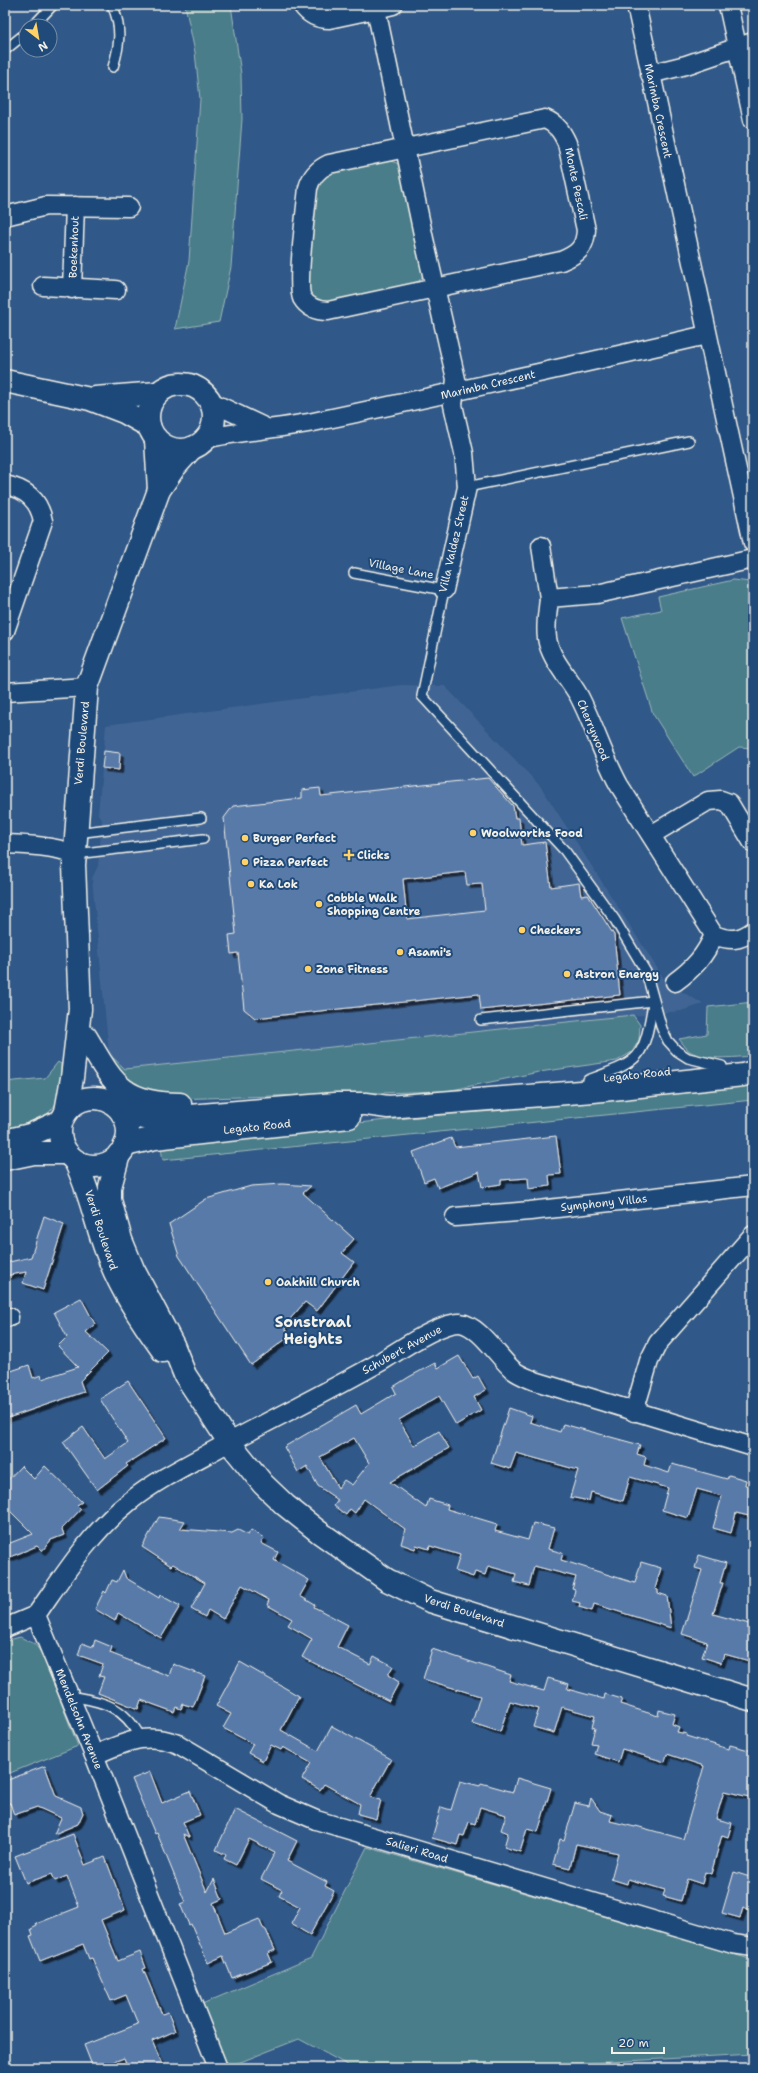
<svg xmlns="http://www.w3.org/2000/svg" width="758" height="2073" viewBox="0 0 758 2073" font-family="'Shantell Sans',sans-serif">
	<style>
		.built { fill: #406594 }
		.green { fill: #497d8a; stroke: #9eb7b9 }
		.building { fill: #597aa9; stroke: #f4f1e8; fill-rule: evenodd; filter: url(#shadow) }
		.lines { fill: none; stroke-linecap: round; stroke-linejoin: round }
		.lane-casing { stroke: #f4f1e8; stroke-width: 12 }
		.street-casing { stroke: #f4f1e8; stroke-width: 21 }
		.secondary-casing { stroke: #f4f1e8; stroke-width: 25 }
		.lane { stroke: #1f4a7a; stroke-width: 9 }
		.street { stroke: #1f4a7a; stroke-width: 18 }
		.secondary { stroke: #1f4a7a; stroke-width: 22 }
		.poi-dot { fill: #ffd166; stroke: #1f4a7a; stroke-width: 1.5 }
		.labels { text-anchor: middle; dominant-baseline: central; stroke-width: 4; stroke-linejoin: round; paint-order: stroke }
		.street-label { font-size: 11px; fill: #f4f1e8; stroke: #1f4a7a }
		.poi-label { font-size: 11px; font-weight: bold; fill: #f4f1e8; stroke: #1f4a7a; text-anchor: start }
		.district-label { font-size: 15px; font-weight: bold; fill: #f4f1e8; stroke: #1f4a7a }
	</style>
	<defs>
		<filter id="shadow"><feDropShadow dx="3.5" dy="3.5" stdDeviation="0" flood-color="#0009"/></filter>
	</defs>
	<rect width="100%" height="100%" fill="#305888"/>
	<filter id="ink" filterUnits="userSpaceOnUse"><feTurbulence type="fractalNoise" baseFrequency=".025" numOctaves="2"/><feDisplacementMap in="SourceGraphic" scale="8" xChannelSelector="R" yChannelSelector="G"/><feConvolveMatrix kernelMatrix="1 2 1 2 8 2 1 2 1" color-interpolation-filters="sRGB"/></filter>
	<g filter="url(#ink)">
		<!-- built -->
		<polygon class="built" points="401,685 445,686 541,787 666,982 703,1004 681,1011 125,1069 109,1054 92,878 98,866 102,820 98,814 106,725"/>
		<!-- green -->
		<g class="green">
			<polygon points="185,5 231,5 241,74 242,119 231,267 219,322 175,329 189,261 200,99 195,52"/>
			<path d="M387 160 397 163 400 167 424 274 419 281 415 284 329 303C315 303 309 296 307 283L315 190 318 183 327 174Z"/>
			<polygon points="733,580 751,582 753,587 753,746 752,748 739,747 693,777 653,714 622,618 661,610 658,597"/>
			<path d="M753 1002V1056C735 1057 701 1062 687 1049 684 1046 682 1042 679 1039L707 1034 708 1007Z"/>
			<polygon points="633,1015 640,1025 639,1040 632,1052 617,1061 539,1072 447,1091 171,1099 142,1090 119,1073 109,1054 125,1069"/>
			<path d="M58 1062 61 1064C61 1073 61 1083 60 1092 55 1119 27 1125 5 1130V1082L45 1078Z"/>
			<polygon points="753,1083 753,1100 163,1160 160,1143"/>
			<polygon points="20,1637 35,1644 42,1654 78,1746 5,1775 5,1641"/>
			<polygon points="367,1847 753,1960 753,2054 500,2068 353,2068 299,2039 228,2067 202,2004 311,1958"/>
		</g>
		<!-- building -->
		<g class="building">
			<polygon points="104,751 120,753 119,770 102,768"/>
			<path d="M488 778 513 806 515 818H519L522 845 545 842 551 887 579 883 581 896 588 895 614 935 620 995 481 1010 479 994 255 1018 244 1009 238 953 231 954 229 935 236 934 224 818 233 806 302 798V790L320 788 321 796ZM465 872 467 885 482 884 485 910 407 919 403 879Z"/>
			<polygon points="556,1136 561,1174 549,1175 550,1186 529,1189 528,1178 501,1180 501,1184 482,1187 479,1172 438,1188 434,1178 424,1182 413,1152 451,1138 455,1147"/>
			<polygon points="282,1184 311,1186 303,1193 354,1239 342,1253 354,1262 317,1311 305,1302 284,1326 290,1336 251,1365 179,1256 169,1224 206,1199 251,1186"/>
			<polygon points="44,1216 64,1224 43,1290 23,1283 26,1272 5,1276 5,1263 31,1257"/>
			<polygon points="81,1298 95,1324 86,1332 108,1353 80,1381 84,1392 5,1419 5,1373 29,1365 33,1378 41,1375 42,1379 78,1367 58,1346 67,1337 54,1312"/>
			<path d="M459 1356 473 1379 478 1376 486 1390 474 1397 481 1410 456 1425 439 1396 399 1420 414 1446 439 1431 449 1448 390 1482 426 1508 429 1499 448 1505 447 1509 497 1524 495 1531 528 1540 533 1523 554 1528 548 1549 563 1553 561 1560 635 1583 641 1562 661 1568 655 1589 658 1590V1593L667 1596 671 1628 594 1604 592 1611 579 1607 580 1603 572 1601 575 1590 572 1589 576 1577 534 1566 529 1586 514 1582 516 1574 488 1566 485 1575 475 1572 473 1577 455 1571 460 1555 430 1546 429 1549 416 1545 415 1549 401 1544 405 1529 364 1499 355 1513 350 1509 346 1515 334 1506 338 1500 318 1486 307 1466 298 1472 284 1447 356 1405 361 1414 396 1393 393 1387 409 1377 435 1363 438 1368ZM354 1438 369 1463 352 1485 344 1480 338 1488 320 1457Z"/>
			<polygon points="128,1381 166,1438 126,1464 128,1466 97,1490 63,1442 83,1427 105,1459 128,1443 100,1399"/>
			<polygon points="509,1408 532,1416 530,1422 560,1432 563,1424 640,1445 637,1454 646,1457 644,1465 669,1473 672,1464 727,1479 729,1475 746,1480 745,1485 753,1487 753,1517 736,1513 731,1533 713,1528 722,1496 697,1489 688,1518 662,1510 668,1488 630,1477 623,1501 591,1492 589,1501 570,1497 578,1470 516,1453 510,1469 491,1463"/>
			<polygon points="21,1466 34,1479 45,1466 82,1502 77,1505 81,1509 62,1529 64,1535 51,1540 42,1551 37,1546 5,1559 5,1545 33,1534 5,1506 5,1483"/>
			<polygon points="159,1517 185,1521 180,1529 232,1533 238,1530 248,1535 251,1530 264,1538 261,1543 278,1552 274,1560 309,1580 300,1596 315,1605 314,1607 348,1625 337,1647 370,1664 374,1656 393,1666 388,1675 399,1682 389,1701 302,1657 312,1639 288,1625 292,1619 267,1605 269,1600 242,1585 223,1619 208,1610 205,1617 191,1609 205,1583 173,1564 171,1566 142,1547"/>
			<polygon points="699,1555 726,1563 720,1583 723,1583 713,1614 753,1625 753,1662 724,1654 721,1663 702,1657 707,1642 682,1634 702,1570 695,1568"/>
			<polygon points="123,1570 126,1578 159,1598 160,1595 180,1606 161,1638 118,1613 115,1621 95,1609 104,1591 106,1593 112,1580 117,1582"/>
			<polygon points="95,1640 112,1647 110,1653 169,1676 173,1664 205,1676 193,1707 183,1704 181,1709 176,1707 174,1712 141,1700 138,1709 98,1693 104,1677 99,1676 103,1664 78,1655 82,1643 93,1647"/>
			<polygon points="432,1649 511,1675 509,1681 544,1691 548,1678 569,1684 567,1689 604,1699 605,1694 622,1699 620,1704 658,1716 659,1710 675,1714 672,1724 679,1727 677,1732 687,1734 686,1736 729,1749 730,1745 753,1751 753,1798 724,1791 716,1819 732,1823 728,1837 722,1835 711,1874 705,1872 702,1884 687,1879 681,1901 663,1896 665,1890 628,1879 627,1884 611,1879 618,1853 576,1844 570,1868 553,1864 560,1839 564,1840 575,1803 589,1806 591,1798 600,1811 612,1815 610,1821 635,1827 636,1826 683,1839 704,1766 667,1754 665,1762 622,1749 618,1762 594,1754 597,1744 591,1743 595,1728 592,1727 595,1716 562,1707 554,1733 533,1727 539,1709 510,1701 500,1732 472,1723 480,1696 423,1679"/>
			<polygon points="240,1662 299,1696 281,1730 318,1751 332,1726 391,1759 370,1797 381,1800 376,1819 358,1814 360,1804 324,1784 320,1790 302,1779 311,1763 283,1747 281,1750 271,1745 263,1761 248,1753 253,1744 223,1728 231,1714 216,1706"/>
			<polygon points="45,1766 56,1796 81,1807 83,1813 78,1824 54,1834 61,1818 37,1807 14,1815 10,1803 5,1805 5,1781"/>
			<polygon points="150,1772 162,1803 190,1791 200,1815 183,1822 189,1837 183,1834 207,1892 214,1879 222,1899 213,1903 225,1933 259,1919 263,1928 266,1930 275,1950 268,1953 272,1962 232,1978 223,1956 208,1963 191,1924 189,1925 180,1904 185,1902 157,1833 155,1834 132,1779"/>
			<polygon points="517,1778 551,1788 538,1832 527,1829 520,1852 504,1847 508,1833 501,1830 506,1815 480,1807 475,1824 469,1822 464,1836 460,1835 457,1845 432,1838 441,1807 451,1810 460,1781 480,1786 481,1783 513,1792"/>
			<polygon points="235,1809 297,1841 287,1861 327,1882 325,1886 334,1891 310,1935 291,1924 300,1907 279,1896 282,1890 261,1879 275,1852 249,1839 236,1865 224,1859 226,1855 216,1850"/>
			<polygon points="73,1834 85,1865 105,1857 125,1910 101,1920 118,1961 140,1952 146,1968 143,1969 162,2014 168,2012 175,2031 152,2041 164,2068 128,2068 124,2058 98,2068 93,2068 84,2045 138,2024 126,1995 111,2001 92,1958 89,1959 83,1944 40,1961 30,1936 33,1935 31,1929 37,1926 36,1924 79,1907 67,1876 55,1881 52,1874 26,1883 15,1856"/>
			<polygon points="734,1872 753,1878 753,1912 743,1908 740,1918 722,1913"/>
		</g>
		<g class="lines">
			<!-- lane casing -->
			<g class="lane-casing">
				<g id="lane">
					<path d="M112 5C122 26 120 45 113 67"/>
					<polyline points="33,26 53,5"/>
					<polyline points="5,50 26,33"/>
					<polyline points="467,487 689,441"/>
					<polyline points="354,573 444,590 422,696 565,851 615,920 646,972 662,1029 668,1041 677,1051 688,1058 722,1066"/>
					<polyline points="76,833 201,818"/>
					<polyline points="75,854 203,839"/>
					<polyline points="481,1020 653,1001"/>
					<path d="M588 1080C642 1060 643 1060 653 1004"/>
					<path d="M69 1696C104 1702 123 1705 141 1738"/>
				</g>
			</g>
			<!-- street casing -->
			<g class="street-casing">
				<g id="street">
					<path d="M302 5C309 15 318 19 329 19L376 9"/>
					<polyline points="393,5 376,9 424,239 456,379 453,405 464,453 467,487 444,590"/>
					<polyline points="636,5 753,543"/>
					<polyline points="728,5 753,120"/>
					<polyline points="650,74 686,65 753,42"/>
					<path d="M545 119C557 124 562 132 567 143L586 230C585 248 578 254 561 261L328 311C318 311 308 308 302 298 296 285 306 208 308 188 311 177 318 169 329 164Z"/>
					<polyline points="5,216 46,206 129,207"/>
					<polyline points="43,286 116,290"/>
					<polyline points="72,289 75,206"/>
					<polyline points="211,402 266,428"/>
					<path d="M205 439C243 430 281 429 318 421 448 394 578 364 707 335"/>
					<path d="M5 485C26 489 39 500 43 521L5 631"/>
					<polyline points="541,546 549,598"/>
					<path d="M753 559 597 594 549 598C548 611 545 625 547 638 550 659 569 678 579 696 594 725 603 756 619 785L714 935C730 941 739 941 753 931"/>
					<polyline points="5,692 87,687"/>
					<polyline points="651,835 708,801 721,800 729,803 753,843"/>
					<path d="M5 844C28 845 53 846 74 854"/>
					<path d="M675 982C694 968 705 956 714 935"/>
					<polyline points="455,1217 530,1211 753,1186"/>
					<polyline points="5,1318 9,1317"/>
					<polyline points="634,1412 649,1361 658,1343 753,1235"/>
					<path d="M36 1615C64 1575 90 1533 129 1502 154 1482 183 1467 211 1452 268 1421 326 1393 382 1361 399 1350 441 1322 460 1323 479 1325 499 1358 513 1370 519 1375 528 1378 535 1381L753 1447"/>
					<polyline points="36,1615 94,1755 218,2068"/>
					<polyline points="5,1628 36,1615"/>
					<path d="M94 1755C125 1743 145 1731 178 1744L279 1804 316 1820 733 1944 753 1947"/>
				</g>
			</g>
			<!-- secondary casing -->
			<g class="secondary-casing">
				<g id="secondary">
					<polyline points="5,381 90,399 124,412 149,426"/>
					<circle cx="181" cy="417" r="33"/>
					<polyline points="95,398 158,393"/>
					<polyline points="156,439 159,490"/>
					<path d="M86 1037C113 1083 122 1104 180 1104"/>
					<circle cx="94" cy="1132" r="34"/>
					<polyline points="66,1112 72,1078 80,1009 74,865 87,687 159,490 174,468 192,448"/>
					<polyline points="123,1115 153,1119 335,1104 366,1104 388,1107 593,1091 743,1075 753,1072"/>
					<polyline points="5,1141 30,1135 61,1121"/>
					<polyline points="125,1145 155,1138 349,1117"/>
					<polyline points="119,1154 110,1187 110,1200 121,1240 133,1269 173,1345 185,1375 229,1442 263,1484 285,1505 319,1532 387,1580 430,1601 753,1700"/>
					<polyline points="5,1159 34,1153 67,1153"/>
					<path d="M75 1161C90 1191 95 1222 107 1253 120 1289 141 1320 163 1351"/>
				</g>
			</g>
			<!-- lane -->
			<use href="#lane" class="lane"/>
			<!-- street -->
			<use href="#street" class="street"/>
			<!-- secondary -->
			<use href="#secondary" class="secondary"/>
		</g>
	</g>
	<!-- markers -->
	<g class="poi-dot">
		<circle cx="473" cy="833" r="4"/>
		<circle cx="245" cy="838" r="4"/>
		<path d="M347 849h4v4h4v4h-4v4h-4v-4h-4v-4h4z"/>
		<circle cx="245" cy="862" r="4"/>
		<circle cx="251" cy="884" r="4"/>
		<circle cx="319" cy="904" r="4"/>
		<circle cx="522" cy="930" r="4"/>
		<circle cx="400" cy="952" r="4"/>
		<circle cx="308" cy="969" r="4"/>
		<circle cx="567" cy="974" r="4"/>
		<circle cx="268" cy="1282" r="4"/>
	</g>
	<g class="labels">
		<!-- street labels -->
		<g class="street-label">
			<text transform="translate(658 111) rotate(78)">Marimba Crescent</text>
			<text transform="translate(576 184) rotate(78)">Monte Pescali</text>
			<text transform="translate(74 247) rotate(-88)">Boekenhout</text>
			<text transform="translate(488 385) rotate(-13)">Marimba Crescent</text>
			<text transform="translate(454 544) rotate(-77)">Villa Valdez Street</text>
			<text transform="translate(401 569) rotate(11)">Village Lane</text>
			<text transform="translate(593 730) rotate(67)">Cherrywood</text>
			<text transform="translate(82 743) rotate(-85)">Verdi Boulevard</text>
			<text transform="translate(637 1075) rotate(-6)">Legato Road</text>
			<text transform="translate(257 1127) rotate(-6)">Legato Road</text>
			<text transform="translate(604 1203) rotate(-6)">Symphony Villas</text>
			<text transform="translate(101 1230) rotate(72)">Verdi Boulevard</text>
			<text transform="translate(402 1350) rotate(-29)">Schubert Avenue</text>
			<text transform="translate(464 1611) rotate(18)">Verdi Boulevard</text>
			<text transform="translate(79 1719) rotate(68)">Mendelsohn Avenue</text>
			<text transform="translate(417 1850) rotate(17)">Salieri Road</text>
		</g>
		<!-- poi labels -->
		<g class="poi-label">
			<text x="481" y="833">Woolworths Food</text>
			<text x="253" y="838">Burger Perfect</text>
			<text x="357" y="855">Clicks</text>
			<text x="253" y="862">Pizza Perfect</text>
			<text x="259" y="884">Ka Lok</text>
			<text x="327" y="898">Cobble Walk<tspan x="327" dy="13">Shopping Centre</tspan></text>
			<text x="530" y="930">Checkers</text>
			<text x="408" y="952">Asami's</text>
			<text x="316" y="969">Zone Fitness</text>
			<text x="575" y="974">Astron Energy</text>
			<text x="276" y="1282">Oakhill Church</text>
		</g>
		<!-- district labels -->
		<g class="district-label">
			<text x="313" y="1322">Sonstraal<tspan x="313" dy="17">Heights</tspan></text>
		</g>
	</g>
	<!-- margin -->
	<rect width="758" height="2073" fill="none" stroke="#1f4a7a" stroke-width="20"/>
	<rect x="10" y="10" width="738" height="2053" fill="none" stroke="#f4f1e8" stroke-width="1.5" filter="url(#ink)"/>
	<!-- north arrow -->
	<g transform="translate(38 38) rotate(149)"><circle r="19" fill="#1f4a7a" stroke="#748da6"/>
	<path d="M0-3L7 15L0 10L-7 15Z" fill="#ffd166"/>
	<text y="-6" font-size="11" font-weight="bold" text-anchor="middle" fill="#f4f1e8">N</text>
	</g>
	<!-- scale -->
	<path d="M612 2047v6h52v-6" fill="none" stroke="#f4f1e8" stroke-width="2"/>
	<text x="618" y="2047" font-size="12" fill="#f4f1e8" stroke="#1f4a7a" stroke-width="3" paint-order="stroke">20 m</text>
</svg>
